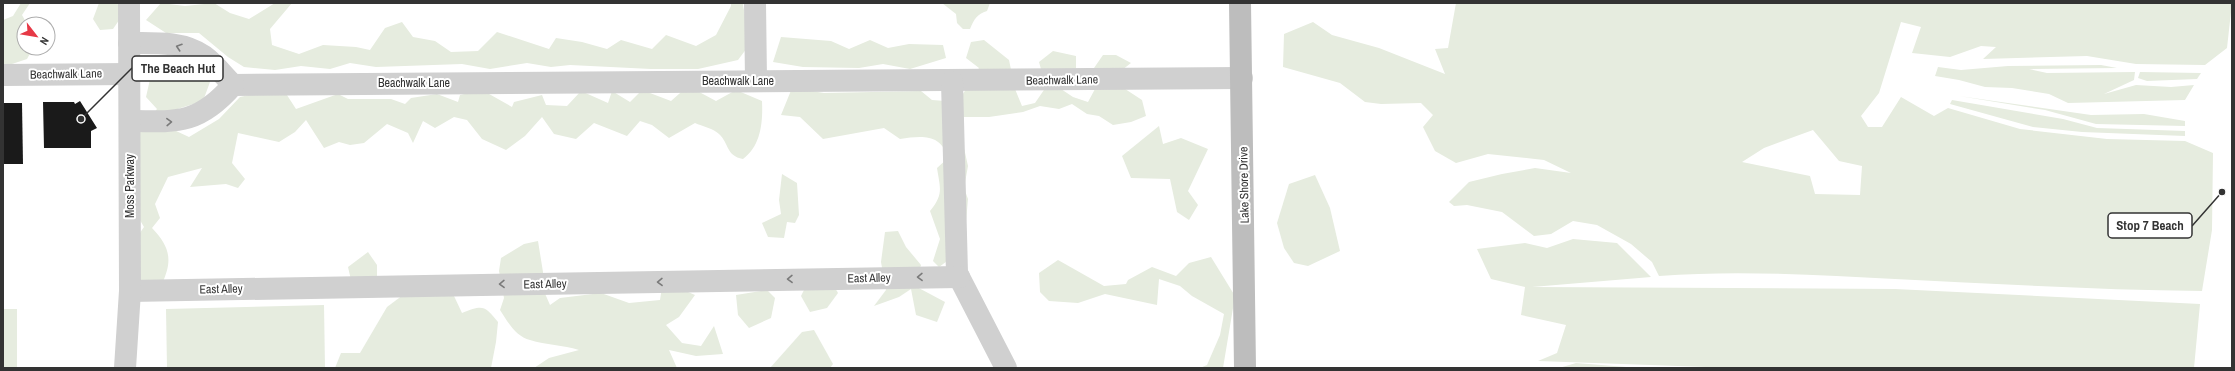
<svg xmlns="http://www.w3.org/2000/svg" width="2235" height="371" viewBox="0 0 2235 371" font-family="'Archivo Narrow',sans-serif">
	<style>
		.green { fill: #e6ecdf; fill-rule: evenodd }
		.building { fill: #1a1a1a }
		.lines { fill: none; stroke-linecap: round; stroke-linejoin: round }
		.street { stroke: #d0d0d0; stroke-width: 22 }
		.secondary { stroke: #bdbdbd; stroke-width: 22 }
		.oneway { stroke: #7a7a7a }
		.labels { text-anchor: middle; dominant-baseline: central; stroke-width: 4; stroke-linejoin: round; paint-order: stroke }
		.street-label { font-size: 12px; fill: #333; stroke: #fff }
		.leader { fill: none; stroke: #333; stroke-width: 1.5 }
		.callout-dot { fill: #333; stroke: #fff; stroke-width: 1.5 }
		.callout { fill: #fff; stroke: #333; stroke-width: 1.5 }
		.callout-label { font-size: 13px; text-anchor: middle; font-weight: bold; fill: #333 }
	</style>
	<rect width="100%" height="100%" fill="#fff"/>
	<!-- green -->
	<g class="green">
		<polygon points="21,3 30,3 22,15 27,24 24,24 24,48 33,48 27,59 3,67 3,20 13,16"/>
		<polygon points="99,3 117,3 124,13 113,29 100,30 93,19"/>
		<polygon points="161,3 185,6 214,3 230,13 249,19 275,3 292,3 270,29 272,45 299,54 323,45 356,47 370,50 385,28 402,22 413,37 435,41 451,52 478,51 497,32 549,49 556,38 582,42 607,49 621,40 652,49 666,35 696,46 716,35 731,6 731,3 744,3 743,5 750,44 738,60 698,69 651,69 570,65 551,67 527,63 490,69 462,64 376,67 350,63 330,69 301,66 275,70 244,67 228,57 199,33 166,33 146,20"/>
		<path d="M942 3H990L987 11C977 14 974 19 970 29H963L957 23 956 14Z"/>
		<path d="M1456 3H2232L2227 48 2205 65 2136 64 2087 56 1983 59 1996 47 1981 46 1950 57 1912 53 1921 27 1901 22 1879 93 1861 116 1868 127H1882L1901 97 1934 116 1948 108 2020 129 2107 139 2185 141 2213 153 2212 230 2202 291C2099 290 1997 284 1895 279 1816 275 1738 270 1659 276L1652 262 1631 244 1597 225 1573 221 1551 234 1534 236 1502 212 1467 205 1454 206 1449 202 1469 182 1502 174 1535 168 1571 173 1544 160 1488 154 1456 163 1435 151 1423 127 1433 115 1421 103 1381 104 1365 102 1340 83 1283 67 1284 34 1313 22 1332 35 1379 48 1445 74 1435 49 1448 48ZM1813 130 1839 161 1862 166 1860 195 1815 194 1810 176 1742 162 1764 148Z"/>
		<polygon points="781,37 831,41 849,49 870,40 888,48 909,44 943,45 946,58 910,69 883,64 859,68 803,67 773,62"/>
		<path d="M984 40 1009 60 1015 89 1022 106 1035 103 1046 87 1039 62 1053 51 1076 56V68L1058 87 1073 97 1088 102 1095 89 1107 85 1094 68 1103 55H1116L1131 63 1122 70 1119 85 1142 100 1146 116 1131 122 1113 125 1099 116 1087 114 1072 104 1059 109 1040 106 1023 112 989 117H964V148L968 166 964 188 968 199 965 233 950 259 939 267 933 261 940 239 930 211C944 194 940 188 937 168L948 158C941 133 921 136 900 139L884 128 823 139 800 117 781 115 792 88 824 93 921 91 932 100 958 102 979 68 966 58 971 42Z"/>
		<path d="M165 57 198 64 210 82 203 101 171 111 174 130 189 137 219 119 240 97 268 91 285 92 296 109 338 94 348 99H391L405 104 411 98 437 94 458 102 460 95 482 90 512 107 514 102 542 95 546 105 567 106 581 91 608 103 612 91 630 102 642 90 671 101 688 86 716 101 736 90 762 101C763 122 761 146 743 159 726 156 729 143 719 134 714 129 702 126 695 123L669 138 652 125 640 121 627 136 594 123 576 139 554 134 542 117 525 136 506 150 482 139 467 120 454 117 435 128 423 121 413 143 408 133 387 124 364 143 350 145 339 142 324 148 306 120 295 132 279 142 238 133 232 163 245 179 238 188 226 184 190 187 202 168 168 177 155 204 160 218 152 228C170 247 173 260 162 284L139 288 123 257 144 227 137 215 138 132 157 109 146 97 153 66Z"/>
		<polygon points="2101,65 2117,68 2029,69 2047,73 2135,72 2134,80 2104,94 2136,85 2171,87 2194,85 2185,100 2068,103 2049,94 2012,88 1985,87 1959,80 1935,76 1938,67 1961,70 2008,66"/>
		<polygon points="2140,72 2201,73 2197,79 2147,81 2138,78"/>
		<polygon points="1959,96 2091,115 2144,114 2185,121 2185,126 2096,124 2045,110"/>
		<polygon points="1952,100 2063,119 2097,128 2185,131 2185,136 2082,132 2033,127 1950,104"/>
		<polygon points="1159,126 1163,144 1181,138 1208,149 1188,191 1198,205 1189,220 1177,212 1170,179 1131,178 1122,156"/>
		<polygon points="782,174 797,183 799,215 795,223 787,222 784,238 768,237 762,223 781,214 779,200"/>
		<polygon points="1315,175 1330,208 1340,251 1308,266 1294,263 1284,248 1277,223 1289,184"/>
		<polygon points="898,231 906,247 921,265 915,286 945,302 937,322 916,315 911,289 899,297 874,306 886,290 881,262 885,232"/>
		<polygon points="1573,239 1617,243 1651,277 1532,287 1895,289 2200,304 2194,368 1734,368 1538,361 1557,353 1566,325 1521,315 1525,287 1491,279 1477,249 1525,243 1547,248"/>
		<path d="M538 241 543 272V289L550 305 560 298 601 293 629 303 660 300 662 287 679 288 695 295 679 317 666 325 682 343 701 346 714 326 723 354 696 356 669 350 677 368H534L549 358 579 350C563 345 546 345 530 340 516 337 507 321 500 310L504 298 499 271 501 258 524 244Z"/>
		<polygon points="368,252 377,265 377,282 351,280 348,267"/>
		<polygon points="1211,257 1235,296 1223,368 1200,368 1207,365 1220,335 1224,314 1192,296 1180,286 1159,279 1157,305 1105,294 1078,303 1049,301 1040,292 1039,273 1058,260 1104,286 1126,284 1128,280 1152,267 1176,276 1189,263"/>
		<polygon points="827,274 838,293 827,308 810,312 801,296 805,288"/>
		<polygon points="767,290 775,298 771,318 749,328 738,315 736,295"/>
		<path d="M407 292 454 296 462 313C483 305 484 305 498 322L496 342 491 368H335L341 353H360L387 307Z"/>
		<polygon points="324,305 325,368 167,368 166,309"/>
		<rect x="3" y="309" width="14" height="59"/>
		<polygon points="814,330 833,364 830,368 770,368 802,332"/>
		<polygon points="1576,363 1639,368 1559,368"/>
	</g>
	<!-- building -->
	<g class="building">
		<polygon points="80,101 97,128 91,131 91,148 44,148 43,102 74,102 75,104"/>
		<polygon points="3,103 22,103 23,164 3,164"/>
	</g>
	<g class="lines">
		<!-- street -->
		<g class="street">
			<polyline points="755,3 756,80"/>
			<path d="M129 43C154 43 183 41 204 56 215 64 224 76 233 85 569 82 906 81 1242 78"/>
			<polyline points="3,75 130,74"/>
			<polyline points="952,82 957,273 1006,368"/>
			<path d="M130 121C178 122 199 124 233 85"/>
			<polyline points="130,291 959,277"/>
			<polyline points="125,368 130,291 129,3"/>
		</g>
		<!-- secondary -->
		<polyline class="secondary" points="1240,3 1245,368"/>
	</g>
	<!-- one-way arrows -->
	<defs><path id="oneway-chevron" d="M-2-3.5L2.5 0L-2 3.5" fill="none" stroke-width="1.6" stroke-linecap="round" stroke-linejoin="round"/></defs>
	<g class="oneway">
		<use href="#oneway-chevron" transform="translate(179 47) rotate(-162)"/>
		<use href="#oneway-chevron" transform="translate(169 122) rotate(-2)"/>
		<use href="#oneway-chevron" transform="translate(920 277) rotate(179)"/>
		<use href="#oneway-chevron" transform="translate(790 279) rotate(179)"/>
		<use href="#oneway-chevron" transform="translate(660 282) rotate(179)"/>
		<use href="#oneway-chevron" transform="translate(502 284) rotate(179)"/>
	</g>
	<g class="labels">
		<!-- street labels -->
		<g class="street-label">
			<text transform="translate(66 74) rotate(-1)">Beachwalk Lane</text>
			<text transform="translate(1062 80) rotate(-1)">Beachwalk Lane</text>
			<text x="738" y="81">Beachwalk Lane</text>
			<text x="414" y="83">Beachwalk Lane</text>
			<text transform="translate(1244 185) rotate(-91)">Lake Shore Drive</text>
			<text transform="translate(130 186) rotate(-90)">Moss Parkway</text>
			<text transform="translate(869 278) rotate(-1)">East Alley</text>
			<text transform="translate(545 284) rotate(-1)">East Alley</text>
			<text transform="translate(221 289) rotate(-1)">East Alley</text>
		</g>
	</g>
	<!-- callouts -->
	<path class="leader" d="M81 119L132 68M2222 192L2192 226"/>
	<g class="callout-dot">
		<circle cx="81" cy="119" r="4"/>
		<circle cx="2222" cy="192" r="4"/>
	</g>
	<g class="callout">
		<rect x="132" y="56" width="91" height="25" rx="4"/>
		<rect x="2108" y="213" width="84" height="25" rx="4"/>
	</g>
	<g class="callout-label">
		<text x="178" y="73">The Beach Hut</text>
		<text x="2150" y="230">Stop 7 Beach</text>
	</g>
	<!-- border -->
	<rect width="2235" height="371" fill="none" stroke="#333333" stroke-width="8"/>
	<!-- north arrow -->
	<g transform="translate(36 36) rotate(121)"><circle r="19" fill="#ffffff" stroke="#adadad"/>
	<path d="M0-3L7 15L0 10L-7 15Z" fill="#e63946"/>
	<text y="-6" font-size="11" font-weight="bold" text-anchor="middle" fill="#333333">N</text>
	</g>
</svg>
